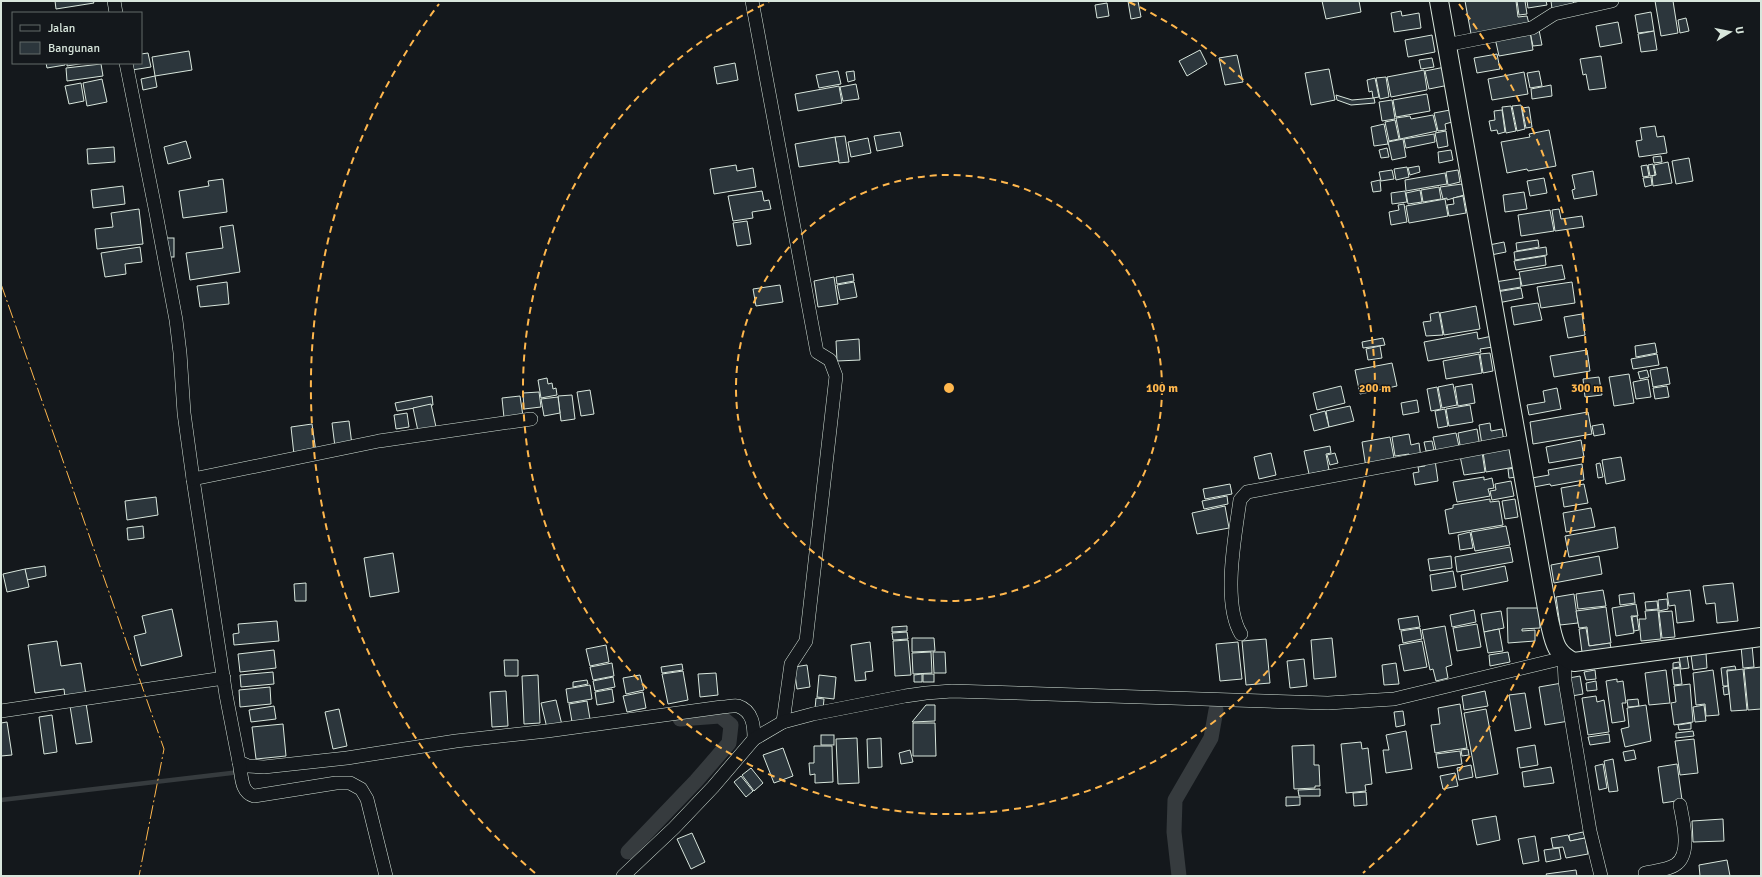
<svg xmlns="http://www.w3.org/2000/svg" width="1762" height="877" viewBox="0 0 1762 877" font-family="Signika,sans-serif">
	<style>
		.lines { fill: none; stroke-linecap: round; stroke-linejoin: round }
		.stream { stroke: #363b3e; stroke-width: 4.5 }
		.canal { stroke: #363b3e; stroke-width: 15 }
		.building { fill: #2c363c; stroke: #d8e6dc }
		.street-casing { stroke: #d8e6dc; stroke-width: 14 }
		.secondary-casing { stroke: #d8e6dc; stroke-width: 20 }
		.street { stroke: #14181c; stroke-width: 13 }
		.secondary { stroke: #14181c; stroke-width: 18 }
		.power { stroke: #ffb74d; stroke-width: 1; stroke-dasharray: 14 3 2 3; stroke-linecap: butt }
		.ring { fill: none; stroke: #ffb74d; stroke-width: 2; stroke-dasharray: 7 5 }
		.centre { fill: #ffb74d; stroke: #14181c; stroke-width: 2 }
		.ring-label { font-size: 12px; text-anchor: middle; font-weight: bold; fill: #ffb74d; stroke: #14181c; stroke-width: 3; stroke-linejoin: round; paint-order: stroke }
	</style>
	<rect width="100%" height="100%" fill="#14181c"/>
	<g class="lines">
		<!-- stream -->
		<polyline class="stream" points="1,800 240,772"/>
		<!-- canal -->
		<g class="canal">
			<polyline points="628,852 696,781 729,743 731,725 720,716 680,719"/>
			<polyline points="1179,876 1174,832 1175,800 1211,738 1216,710"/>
		</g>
	</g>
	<!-- building -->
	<g class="building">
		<polygon points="55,1 93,1 94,3 56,9"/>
		<polygon points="1128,1 1138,1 1141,17 1131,19"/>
		<polygon points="1322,1 1359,1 1361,12 1326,19"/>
		<polygon points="1465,1 1516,1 1518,17 1527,16 1529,24 1471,34"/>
		<polygon points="1517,1 1525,1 1527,14 1519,15"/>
		<polygon points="1527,1 1546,1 1547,5 1528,8"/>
		<polygon points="1551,1 1573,1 1574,5 1552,9"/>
		<polygon points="1655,1 1673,1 1678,33 1661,36"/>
		<polygon points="1107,3 1109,16 1097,18 1095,5"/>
		<polygon points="1401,11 1402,16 1419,13 1421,28 1394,32 1391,13"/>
		<polygon points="1651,12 1654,31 1638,33 1635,15"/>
		<polygon points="1686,18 1689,31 1680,33 1678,20"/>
		<polygon points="1618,22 1622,43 1600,47 1596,26"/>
		<polygon points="1539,30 1542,45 1533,46 1530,32"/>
		<polygon points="1654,31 1657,50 1641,52 1638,34"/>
		<polygon points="1530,32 1533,50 1499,56 1495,38"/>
		<polygon points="1432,35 1435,52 1408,57 1405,40"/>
		<polygon points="1200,50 1207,64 1187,76 1179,61"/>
		<polygon points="189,51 192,70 155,76 152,57"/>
		<polygon points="148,53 151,67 132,70 130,63 141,63 141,54"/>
		<polygon points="1497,54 1500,69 1477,73 1474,58"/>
		<polygon points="1237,55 1243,82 1225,85 1219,58"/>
		<polygon points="1601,56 1606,88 1589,90 1586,74 1583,75 1580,59"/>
		<polygon points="1432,58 1434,67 1421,69 1419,60"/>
		<polygon points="46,63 65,63 65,65 47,68"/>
		<polygon points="67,63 85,63 67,66"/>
		<polygon points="735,63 738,80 717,84 714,67"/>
		<polygon points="101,64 103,76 67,81 66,68"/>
		<polygon points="1445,67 1449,85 1429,89 1425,71"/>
		<polygon points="1329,69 1335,100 1311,105 1305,73"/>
		<polygon points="1424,70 1427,90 1391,97 1387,77"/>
		<polygon points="838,71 841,84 819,88 816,75"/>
		<polygon points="854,71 855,80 848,82 846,72"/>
		<polygon points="1539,71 1542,86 1530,88 1527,73"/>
		<polygon points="1524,72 1528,94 1492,100 1488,79"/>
		<polygon points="155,76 157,87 143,90 141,79"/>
		<polygon points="1386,77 1389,97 1380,99 1376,78"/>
		<polygon points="1375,78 1379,97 1373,98 1372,91 1369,92 1367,80"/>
		<polygon points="102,79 107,102 87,106 83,83"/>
		<polygon points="81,83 84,101 69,104 65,86"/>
		<polygon points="856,84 859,99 843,101 840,87"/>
		<polygon points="1551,85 1552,96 1532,99 1531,89"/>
		<polygon points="839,86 842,103 798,111 795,94"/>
		<polygon points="1427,94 1430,111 1396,117 1393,100"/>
		<polygon points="1336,95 1352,100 1374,98 1375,103 1351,105 1337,100"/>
		<polygon points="1392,100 1395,119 1382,121 1379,102"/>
		<polygon points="1521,105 1525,129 1517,131 1512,106"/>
		<polygon points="1511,106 1516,131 1506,133 1502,107"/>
		<polygon points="1529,107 1532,127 1526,128 1522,108"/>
		<polygon points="1450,110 1452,122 1445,124 1446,130 1438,131 1434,113"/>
		<polygon points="1502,110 1505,132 1498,134 1497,130 1491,131 1489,121 1495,120 1494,111"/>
		<polygon points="1433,115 1437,131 1400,139 1396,118 1410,116 1411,119"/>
		<polygon points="1395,120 1399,139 1389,141 1385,122"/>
		<polygon points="1384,124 1388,144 1374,146 1371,127"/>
		<polygon points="1655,126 1657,137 1664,136 1667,153 1639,157 1636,141 1642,140 1640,128"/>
		<polygon points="1549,130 1556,166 1528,171 1527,169 1507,173 1501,142 1530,137 1529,134"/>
		<polygon points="1446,131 1448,146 1438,148 1435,133"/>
		<polygon points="900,132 903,146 877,151 874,136"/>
		<polygon points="1434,134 1435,142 1406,148 1404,139"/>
		<polygon points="845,136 849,162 839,163 835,137"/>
		<polygon points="835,137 839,161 799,167 795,144"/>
		<polygon points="868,138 871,153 851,157 848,142"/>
		<polygon points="1403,139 1406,157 1392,160 1388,142"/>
		<polygon points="186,141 191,158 168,164 164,147"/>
		<polygon points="114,147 115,162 88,164 87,149"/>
		<polygon points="1387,148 1389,157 1381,158 1379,150"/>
		<polygon points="1451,150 1453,160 1439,163 1438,152"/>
		<polygon points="1661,156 1662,162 1654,163 1653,157"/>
		<polygon points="1689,158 1693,181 1676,184 1672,161"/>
		<polygon points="1668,162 1672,183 1653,186 1652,176 1656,175 1654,165"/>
		<polygon points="1653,164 1655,175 1650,176 1648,165"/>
		<polygon points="736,165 737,171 753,168 756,187 714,194 710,169"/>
		<polygon points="1647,165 1649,176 1643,177 1641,166"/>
		<polygon points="1419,166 1420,172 1410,175 1408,168"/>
		<polygon points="1407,167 1409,177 1396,180 1394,169"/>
		<polygon points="1392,170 1394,179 1381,181 1379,172"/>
		<polygon points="1458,170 1460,182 1448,185 1446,172"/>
		<polygon points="1593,171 1597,195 1574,199 1572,190 1575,189 1572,175"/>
		<polygon points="1445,173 1447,184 1406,191 1405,180"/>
		<polygon points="1651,177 1652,185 1645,187 1643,178"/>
		<polygon points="1544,178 1547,193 1530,196 1527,181"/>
		<polygon points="223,179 227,212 183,218 179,191 209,186 208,181"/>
		<polygon points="1380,180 1381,191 1373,192 1371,182"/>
		<polygon points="1462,184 1464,195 1447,200 1447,198 1443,199 1440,187"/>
		<polygon points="123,186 125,204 93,208 91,190"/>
		<polygon points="1439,187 1441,199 1423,202 1421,190"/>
		<polygon points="1420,190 1422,202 1408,204 1406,193"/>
		<polygon points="762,191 764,201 769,200 771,209 752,212 753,218 733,221 728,196"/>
		<polygon points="1405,191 1407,202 1392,204 1391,193"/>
		<polygon points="1524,192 1527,209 1505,212 1503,195"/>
		<polygon points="1463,196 1466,213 1449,216 1447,205 1454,204 1453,198"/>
		<polygon points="1445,199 1448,216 1409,223 1406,206"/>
		<polygon points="1404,204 1407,222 1391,225 1389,212 1399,210 1398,205"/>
		<polygon points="139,209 143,244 97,249 95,229 113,227 111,213"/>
		<polygon points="1559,209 1561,219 1582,216 1584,227 1555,231 1552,210"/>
		<polygon points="1550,210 1554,231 1521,236 1518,215"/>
		<polygon points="747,221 751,244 737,246 733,223"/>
		<polygon points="233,225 240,272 190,280 186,253 223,248 220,227"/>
		<rect x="165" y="238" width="9" height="19"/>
		<polygon points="1538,240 1539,247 1517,251 1516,243"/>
		<polygon points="1504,242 1506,252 1491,255 1489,245"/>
		<polygon points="140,247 142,262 125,264 126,274 105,277 101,253"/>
		<polygon points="1546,247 1547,255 1515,260 1514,252"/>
		<polygon points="1545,256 1546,265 1516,270 1514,261"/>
		<polygon points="1562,265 1565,279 1522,286 1519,272"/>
		<polygon points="853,274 854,281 837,284 836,277"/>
		<polygon points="834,277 838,304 818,307 814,281"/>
		<polygon points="1520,278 1521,287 1497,291 1495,282"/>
		<polygon points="227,282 229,304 200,307 197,286"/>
		<polygon points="854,282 857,297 840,300 837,285"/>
		<polygon points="1572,282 1575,303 1541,308 1537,287"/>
		<polygon points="780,285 783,302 756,306 753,289"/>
		<polygon points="1521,288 1523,298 1498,303 1496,292"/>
		<polygon points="1538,303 1542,320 1514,325 1511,307"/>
		<polygon points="1476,306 1480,329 1444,335 1440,313"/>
		<polygon points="1439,312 1443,335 1426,336 1423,322 1431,321 1430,314"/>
		<polygon points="1582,314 1585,335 1568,338 1564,317"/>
		<polygon points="1477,332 1478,339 1497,335 1499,346 1480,349 1481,352 1428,361 1424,342"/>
		<polygon points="1383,338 1385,345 1363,348 1362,342"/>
		<polygon points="859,339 860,360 837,361 836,341"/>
		<polygon points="1655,343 1657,353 1636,357 1635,346"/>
		<polygon points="1380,346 1382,358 1368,360 1366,349"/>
		<polygon points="1587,350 1590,371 1554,377 1550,356"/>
		<polygon points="1490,353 1493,371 1483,373 1480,354"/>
		<polygon points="1479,354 1482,373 1446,379 1443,361"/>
		<polygon points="1657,354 1659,365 1633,369 1631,359"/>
		<polygon points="1392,363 1397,386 1360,394 1355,370"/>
		<polygon points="1667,367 1670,384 1653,387 1650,370"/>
		<polygon points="1647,370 1649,377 1640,379 1638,372"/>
		<polygon points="1629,374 1634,403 1614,406 1609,377"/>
		<polygon points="1599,377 1602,395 1585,397 1583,379"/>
		<polygon points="547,378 548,384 552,383 553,389 556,388 557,395 541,398 538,380"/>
		<polygon points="1648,379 1651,397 1636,399 1633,382"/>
		<polygon points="1453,384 1457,405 1442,408 1438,387"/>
		<polygon points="1472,384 1475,403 1458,406 1455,387"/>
		<polygon points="1341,386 1345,403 1317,410 1313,393"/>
		<polygon points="1667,386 1669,397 1655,399 1653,388"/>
		<polygon points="1437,387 1441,409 1431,411 1427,389"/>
		<polygon points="1557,388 1561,409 1529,415 1527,405 1545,402 1543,391"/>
		<polygon points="590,390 594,414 581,416 577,392"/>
		<polygon points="539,392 541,407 524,409 523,393"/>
		<polygon points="572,395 575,419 561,421 558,396"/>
		<polygon points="432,396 433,405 397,411 395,403"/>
		<polygon points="520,396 523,416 504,418 502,398"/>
		<polygon points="558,397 560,413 544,416 541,399"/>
		<polygon points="1417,400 1419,412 1403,415 1401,403"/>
		<polygon points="431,404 436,427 418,431 413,408"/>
		<polygon points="1470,405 1473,422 1449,426 1446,409"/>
		<polygon points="1350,406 1354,421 1329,427 1326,411"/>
		<polygon points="1445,409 1448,426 1438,428 1435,411"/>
		<polygon points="1325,411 1329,427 1314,431 1310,415"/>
		<polygon points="1588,412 1592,434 1533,444 1530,422"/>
		<polygon points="407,413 409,427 396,429 394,415"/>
		<polygon points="349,421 352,445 335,447 332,423"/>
		<polygon points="1490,423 1491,431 1502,429 1504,442 1482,445 1479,425"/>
		<polygon points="312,424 316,452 294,455 291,427"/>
		<polygon points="1603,424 1605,434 1594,436 1592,426"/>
		<polygon points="1477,429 1480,447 1461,451 1458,433"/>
		<polygon points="1456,433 1460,451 1437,455 1433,437"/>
		<polygon points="1409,434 1411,445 1419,443 1421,458 1410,460 1409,454 1395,456 1392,437"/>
		<polygon points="1390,437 1395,463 1366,468 1362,442"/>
		<polygon points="1581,440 1584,457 1549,463 1546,447"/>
		<polygon points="1432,441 1434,450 1426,451 1424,442"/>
		<polygon points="1330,446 1331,453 1326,454 1329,470 1309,474 1304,451"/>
		<polygon points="1512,447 1515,467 1486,472 1483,452"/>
		<polygon points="1482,452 1485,472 1464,475 1460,456"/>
		<polygon points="1271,453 1276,475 1259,479 1254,457"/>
		<polygon points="1335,453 1338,463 1330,465 1327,455"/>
		<polygon points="1621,457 1625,480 1606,484 1602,460"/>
		<polygon points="1435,460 1438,481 1415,485 1413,473 1419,472 1418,467 1425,466 1424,462"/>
		<polygon points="1600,463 1603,477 1598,478 1596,464"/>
		<polygon points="1582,464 1584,480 1551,486 1550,484 1534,487 1532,478 1549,475 1548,470"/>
		<polygon points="1515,468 1517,477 1509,478 1508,469"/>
		<polygon points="1484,477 1484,480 1492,478 1494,488 1488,489 1490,496 1457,502 1453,482"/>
		<polygon points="1511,481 1514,496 1492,500 1490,491 1496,490 1495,484"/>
		<polygon points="1230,484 1232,494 1205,499 1203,489"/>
		<polygon points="1584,484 1588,503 1564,507 1561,488"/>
		<polygon points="1227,496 1228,504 1204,509 1202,501"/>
		<polygon points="156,497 158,515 127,520 125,501"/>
		<polygon points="1490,499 1490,502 1499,501 1503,525 1449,534 1445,510 1453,508 1453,505"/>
		<polygon points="1515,499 1518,517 1505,519 1502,501"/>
		<polygon points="1225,506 1229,528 1197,534 1192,513"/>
		<polygon points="1591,508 1595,527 1566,532 1563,513"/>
		<polygon points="143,526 144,538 128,540 127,528"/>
		<polygon points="1506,526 1510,545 1475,551 1471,532"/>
		<polygon points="1615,527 1618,548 1569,557 1565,536"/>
		<polygon points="1470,532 1473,548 1460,550 1458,535"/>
		<polygon points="1510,547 1513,562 1457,572 1455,557"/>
		<polygon points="393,553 399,592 370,597 364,558"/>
		<polygon points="1451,556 1452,568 1430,571 1428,559"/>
		<polygon points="1599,556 1602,574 1554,583 1551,565"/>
		<polygon points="45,566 46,576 27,580 25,569"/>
		<polygon points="1505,566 1508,581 1463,590 1461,575"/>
		<polygon points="25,569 29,587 7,592 3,574"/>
		<polygon points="1453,571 1456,587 1432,591 1430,575"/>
		<polygon points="306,583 306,601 295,601 294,584"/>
		<polygon points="1733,583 1738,621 1717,623 1715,603 1706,604 1703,586"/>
		<polygon points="1603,590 1606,606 1578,609 1576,594"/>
		<polygon points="1690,590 1694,621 1677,623 1675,605 1669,606 1667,593"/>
		<polygon points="1634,593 1635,603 1620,605 1619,595"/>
		<polygon points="1574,594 1578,623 1560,625 1556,597"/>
		<polygon points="1667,599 1668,609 1659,611 1658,600"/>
		<polygon points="1657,601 1658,609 1646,610 1645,602"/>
		<polygon points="1636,604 1638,616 1631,616 1634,633 1616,636 1612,608"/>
		<polygon points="1606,607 1611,643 1589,646 1587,627 1579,628 1576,611"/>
		<polygon points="1507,608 1539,608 1540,628 1522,629 1522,631 1535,630 1535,641 1508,643"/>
		<polygon points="172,609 182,656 141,666 134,636 146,633 142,616"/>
		<polygon points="1474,610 1476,622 1452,627 1450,615"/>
		<polygon points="1658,610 1661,639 1641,641 1639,619 1646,619 1645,611"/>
		<polygon points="1501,611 1504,628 1484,632 1481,614"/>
		<polygon points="1672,611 1675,637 1662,638 1659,612"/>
		<polygon points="1418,616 1420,627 1400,630 1398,619"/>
		<polygon points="1637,616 1639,630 1634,631 1632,617"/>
		<polygon points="277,621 279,641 234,645 233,634 239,633 238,624"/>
		<polygon points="1477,624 1481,647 1457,651 1453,628"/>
		<polygon points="907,626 907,631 892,632 892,627"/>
		<polygon points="1445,626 1452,665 1446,667 1448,678 1436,681 1433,669 1430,670 1422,630"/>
		<polygon points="1420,628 1422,639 1403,643 1401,631"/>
		<polygon points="1586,628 1589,646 1610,643 1611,648 1582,652 1579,629"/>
		<polygon points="1499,629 1503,651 1488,653 1484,632"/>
		<polygon points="907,632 908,639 893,640 892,633"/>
		<polygon points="912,638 934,638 935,651 912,652"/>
		<polygon points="1332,638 1336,677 1314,679 1311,640"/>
		<polygon points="1266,639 1270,683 1246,685 1242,641"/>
		<polygon points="908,640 911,675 895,676 893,641"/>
		<polygon points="57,641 61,666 81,663 86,695 65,698 64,689 35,693 28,645"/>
		<polygon points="1422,641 1427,667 1404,671 1399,645"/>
		<polygon points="870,642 873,671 865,672 866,680 855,681 851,645"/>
		<polygon points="1238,642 1242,679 1220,681 1216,644"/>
		<polygon points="606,645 609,662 590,666 586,649"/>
		<polygon points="1752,645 1754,667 1743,668 1741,646"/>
		<polygon points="274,650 276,668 240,672 238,654"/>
		<polygon points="931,652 932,673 913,674 912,653"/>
		<polygon points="933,652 945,652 946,673 934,673"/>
		<polygon points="1508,652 1510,662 1490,666 1489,655"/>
		<polygon points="1706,653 1707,668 1693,670 1691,655"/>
		<polygon points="1687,655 1689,668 1681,669 1679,656"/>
		<polygon points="1304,659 1307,686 1290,688 1287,661"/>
		<polygon points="504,660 518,660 518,676 505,676"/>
		<polygon points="1679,662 1680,667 1673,668 1673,663"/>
		<polygon points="612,663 614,676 593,680 590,667"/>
		<polygon points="1396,663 1399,684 1384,685 1382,665"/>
		<polygon points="682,664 683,670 662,673 661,667"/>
		<polygon points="807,665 810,687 797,689 794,667"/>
		<polygon points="1735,666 1736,670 1727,670 1728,686 1723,686 1721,668"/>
		<polygon points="1761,667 1761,709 1748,710 1744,669"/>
		<polygon points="1680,668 1682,684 1674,685 1672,669"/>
		<polygon points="1743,669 1747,710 1731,711 1727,671"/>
		<polygon points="1595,670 1596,679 1586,680 1584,672"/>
		<polygon points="1666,670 1670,703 1649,705 1645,673"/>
		<polygon points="1713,670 1719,715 1706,716 1705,704 1696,705 1693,673"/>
		<polygon points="683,671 688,700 668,704 662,674"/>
		<polygon points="273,672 274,684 241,687 240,675"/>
		<polygon points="716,673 718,695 700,697 698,674"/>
		<polygon points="922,674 922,682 914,682 914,675"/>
		<rect x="923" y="674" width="11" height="8"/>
		<polygon points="538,675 540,723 524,724 522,676"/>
		<polygon points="640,675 644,690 626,694 623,678"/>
		<polygon points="819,675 836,677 834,699 817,697"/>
		<polygon points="1580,676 1583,694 1572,696 1569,678"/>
		<polygon points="613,677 615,687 595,691 593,681"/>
		<polygon points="1617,679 1617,682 1623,681 1626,703 1622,703 1625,721 1612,723 1606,681"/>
		<polygon points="587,680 588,684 573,687 573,682"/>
		<polygon points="1596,681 1597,690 1587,691 1586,683"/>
		<polygon points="1562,683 1569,721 1545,725 1539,687"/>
		<polygon points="1690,684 1693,722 1674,725 1671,703 1676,702 1674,686"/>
		<polygon points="590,685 592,699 568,703 566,689"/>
		<polygon points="1728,686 1729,694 1724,695 1723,687"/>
		<polygon points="270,687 271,704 240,707 239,690"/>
		<polygon points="612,689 614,702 597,705 595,692"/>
		<polygon points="506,691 508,726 492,727 490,692"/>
		<polygon points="1485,691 1488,706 1464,710 1462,696"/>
		<polygon points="643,692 646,708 627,712 623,696"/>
		<polygon points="1525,693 1531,728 1515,731 1509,695"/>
		<polygon points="1596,696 1597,702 1604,700 1609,732 1588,735 1582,698"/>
		<polygon points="816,698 824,699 823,709 815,709"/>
		<polygon points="1638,699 1639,706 1628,707 1627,700"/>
		<polygon points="556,700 562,725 547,728 541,703"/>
		<polygon points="587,701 590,719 572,722 569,704"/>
		<polygon points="86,703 92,742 76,744 70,706"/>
		<polygon points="1460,704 1467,748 1435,753 1431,725 1440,724 1438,708"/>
		<polygon points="926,705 935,705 935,721 912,722"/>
		<polygon points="1646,705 1651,741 1625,747 1621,729 1629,727 1627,708"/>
		<polygon points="1704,705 1706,721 1695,722 1693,707"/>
		<polygon points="274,706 276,719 251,722 249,710"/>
		<polygon points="339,709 347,746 333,749 325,712"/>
		<polygon points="1486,709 1498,774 1476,778 1464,713"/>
		<polygon points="1403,711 1405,725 1396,727 1394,712"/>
		<polygon points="52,715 57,752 44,754 39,717"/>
		<polygon points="7,722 12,755 1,756 1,723"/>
		<polygon points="913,723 935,723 936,756 913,756"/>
		<polygon points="1691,723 1691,729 1679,730 1678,725"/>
		<polygon points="283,724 286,756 256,759 252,727"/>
		<polygon points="1406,731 1412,769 1386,773 1383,750 1389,750 1386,735"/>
		<polygon points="1693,731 1694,736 1676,738 1676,733"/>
		<polygon points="1609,734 1610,742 1590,745 1588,737"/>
		<rect x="821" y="735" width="13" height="10"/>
		<polygon points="857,738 859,783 838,784 836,739"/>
		<polygon points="881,738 882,767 868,768 867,739"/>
		<polygon points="1694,739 1698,773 1680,775 1675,741"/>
		<polygon points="1361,742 1362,749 1368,748 1372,784 1365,785 1366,791 1346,793 1341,744"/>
		<polygon points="1314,745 1314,765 1319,765 1320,786 1315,786 1315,788 1294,789 1292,746"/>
		<polygon points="1535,745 1538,765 1520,768 1517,748"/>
		<polygon points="814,746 832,746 833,782 815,783 815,774 810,775 809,763 814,763"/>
		<polygon points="783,748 793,776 774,783 763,755"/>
		<polygon points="1468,749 1469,755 1462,756 1461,750"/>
		<polygon points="910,750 913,762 901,764 899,753"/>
		<polygon points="1634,750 1636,759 1625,761 1623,752"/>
		<polygon points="1460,751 1462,764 1438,768 1436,754"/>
		<polygon points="1613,759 1618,791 1609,792 1604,761"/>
		<polygon points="1603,764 1607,788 1599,790 1595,766"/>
		<polygon points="1677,764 1682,800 1663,803 1658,767"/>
		<polygon points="1471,765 1473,777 1459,780 1457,768"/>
		<polygon points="1551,767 1554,783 1524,787 1522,772"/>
		<polygon points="751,768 763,783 754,791 742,775"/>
		<polygon points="1455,773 1458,786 1443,789 1440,776"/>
		<polygon points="741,776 753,791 746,797 734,782"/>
		<polygon points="1320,789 1320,796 1299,796 1298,790"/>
		<polygon points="1366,792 1367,805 1354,806 1353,793"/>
		<polygon points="1286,797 1300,797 1300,805 1286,806"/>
		<polygon points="1496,816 1500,840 1477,845 1472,820"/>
		<polygon points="1723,819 1724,841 1693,842 1692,821"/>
		<polygon points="1583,832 1585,838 1570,841 1569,835"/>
		<polygon points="692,833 705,862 691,869 677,839"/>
		<polygon points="1568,835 1570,841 1585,838 1588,854 1566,858 1563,847 1553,848 1551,838"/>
		<polygon points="1535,836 1539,861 1523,864 1518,839"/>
		<polygon points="1559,848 1561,859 1546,862 1544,850"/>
		<polygon points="1727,860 1730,876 1700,876 1699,865"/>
		<polygon points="1576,870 1577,876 1547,876 1546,874"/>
	</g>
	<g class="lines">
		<!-- street casing -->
		<g class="street-casing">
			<g id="street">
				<polyline points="114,1 116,13"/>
				<polyline points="752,1 817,352 830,360 836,376 806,641 791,664 783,722"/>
				<polyline points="1446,45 1532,28 1554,14 1612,1"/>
				<path d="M126 63 156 213 176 320 180 353 184 413 193 479 226 695 239 762 248 766 264 767 347 758 456 741 547 731 722 707C727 707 734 705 738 706 753 711 754 726 754 739"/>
				<polyline points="193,479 379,441 531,419"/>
				<path d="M1241 634C1222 603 1235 536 1240 500L1247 492 1518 441"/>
				<polyline points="1,711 224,678"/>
				<path d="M239 762C242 775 240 792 254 796L336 783H350L361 789 367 799 386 876"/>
				<path d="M1645 873C1654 871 1667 870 1675 865 1692 855 1683 821 1680 805"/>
				<polyline points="623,876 674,828 713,787 754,739 783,722 813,714 905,696 926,693 952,691 1328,703 1394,699 1564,658 1565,681 1590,831 1601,876"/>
			</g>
		</g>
		<!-- secondary casing -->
		<g class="secondary-casing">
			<path id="secondary" d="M1439 1 1549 620C1554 640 1554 653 1574 662L1761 637"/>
		</g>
		<!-- street -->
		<use href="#street" class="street"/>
		<!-- secondary -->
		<use href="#secondary" class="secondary"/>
		<!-- power -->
		<polyline class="power" points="1,284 164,749 139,876"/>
	</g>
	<!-- distance rings -->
	<g class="ring">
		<circle cx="949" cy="388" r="213"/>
		<path d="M1129 2A426 426 0 1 1 769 2"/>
		<path d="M535 873A638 638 0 0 1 439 4M1459 4A638 638 0 0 1 1363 873"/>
	</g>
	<circle cx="949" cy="388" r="6" class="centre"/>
	<g class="ring-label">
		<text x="1162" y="392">100 m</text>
		<text x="1375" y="392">200 m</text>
		<text x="1587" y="392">300 m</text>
	</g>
	<!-- border -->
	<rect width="1762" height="877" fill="none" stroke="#d8e6dc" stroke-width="4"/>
	<!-- legend -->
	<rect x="12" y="12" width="130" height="52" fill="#14181c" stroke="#626a69"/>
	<rect x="20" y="25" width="20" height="6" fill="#14181c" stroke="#626a69"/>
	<text x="48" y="32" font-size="12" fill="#d8e6dc">Jalan</text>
	<rect x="20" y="42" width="20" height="12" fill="#2c363c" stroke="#626a69"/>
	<text x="48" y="52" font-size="12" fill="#d8e6dc">Bangunan</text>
	<!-- north arrow -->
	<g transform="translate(1730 32) rotate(80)" stroke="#14181c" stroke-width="3" paint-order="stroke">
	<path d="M0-3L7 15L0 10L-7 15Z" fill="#d8e6dc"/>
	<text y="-6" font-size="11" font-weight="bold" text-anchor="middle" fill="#d8e6dc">U</text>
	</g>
</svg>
